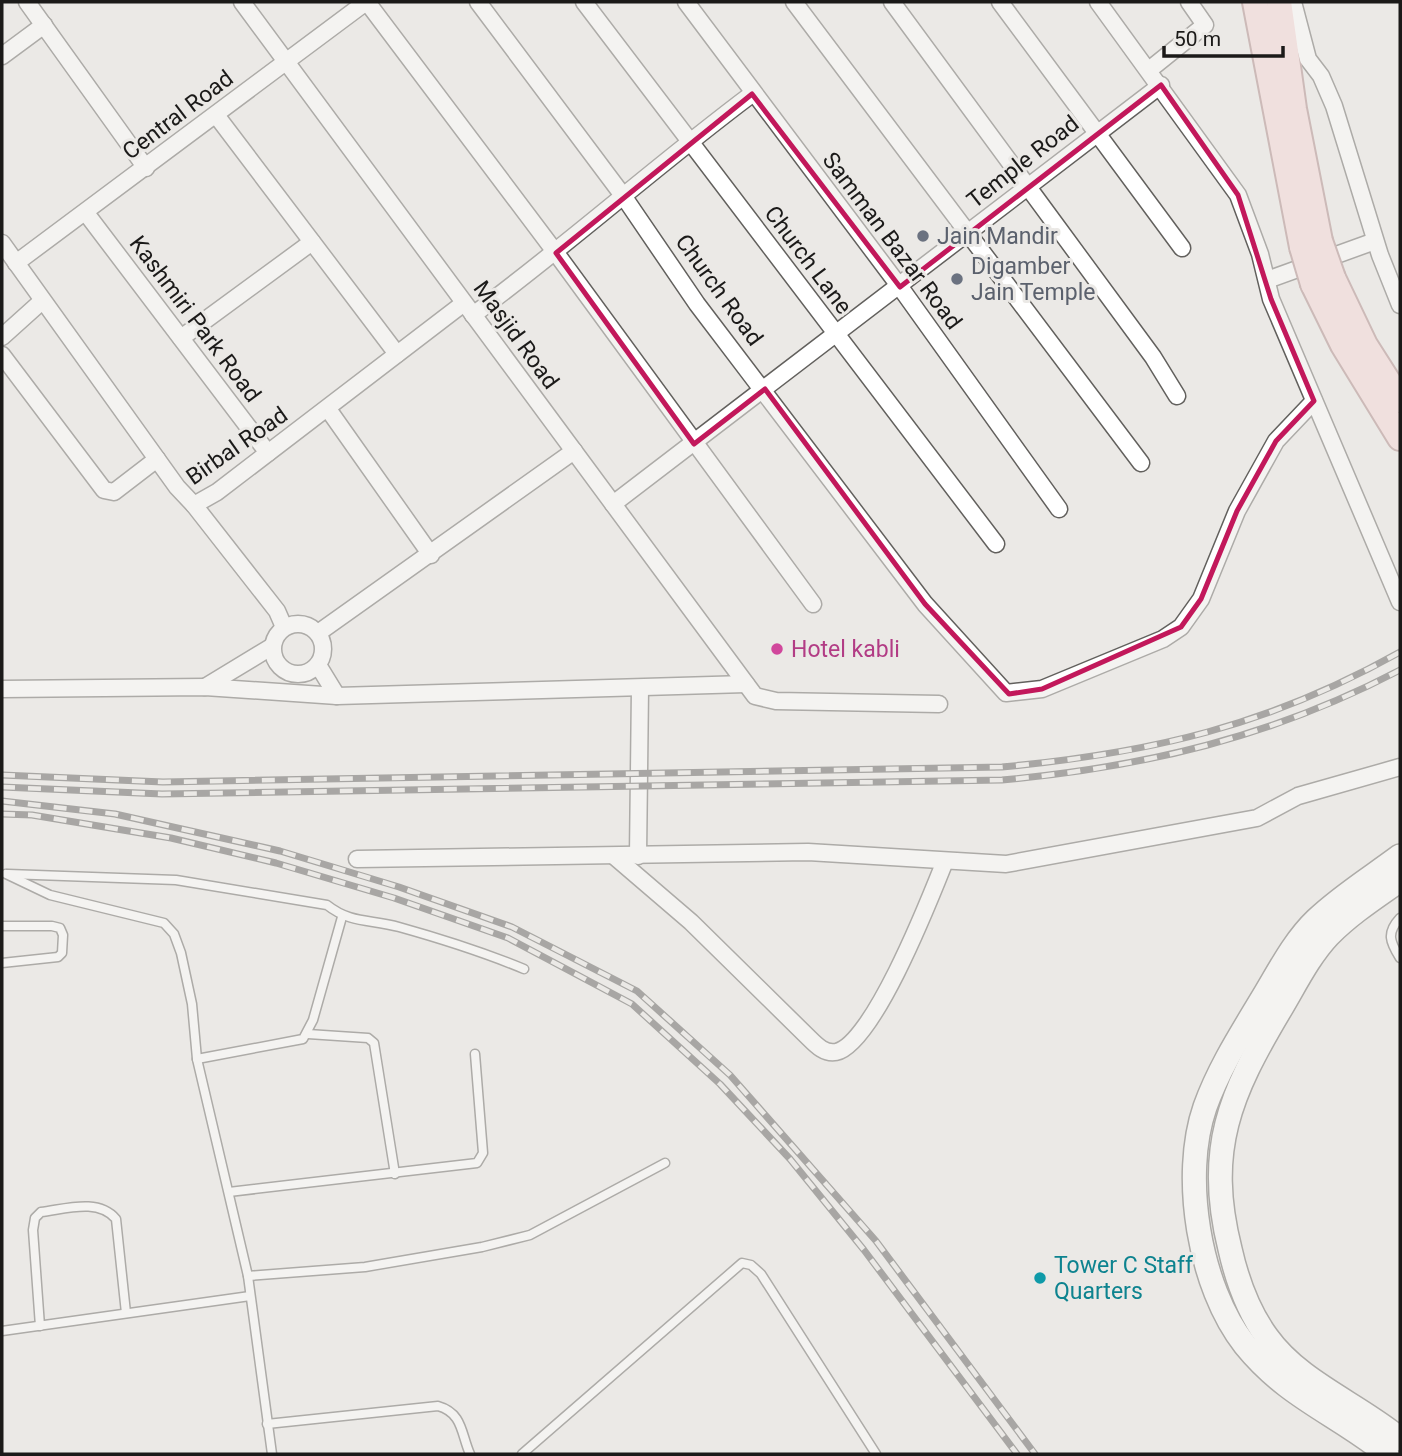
<svg xmlns="http://www.w3.org/2000/svg" width="1402" height="1456" viewBox="0 0 1402 1456" font-family="Roboto,sans-serif">
	<style>
		.lines { fill: none; stroke-linecap: round; stroke-linejoin: round }
		.service-casing { stroke: #62605d; stroke-width: 11 }
		.minor-casing { stroke: #62605d; stroke-width: 19 }
		.secondary-casing { stroke: #62605d; stroke-width: 26 }
		.primary-casing { stroke: #a78181; stroke-width: 28 }
		.service { stroke: #fff; stroke-width: 8 }
		.minor { stroke: #fff; stroke-width: 16 }
		.secondary { stroke: #fff; stroke-width: 23 }
		.primary { stroke: #f7d5d5; stroke-width: 24 }
		.rail-casing { stroke: #575654; stroke-width: 7 }
		.rail { stroke: #ebe9e6; stroke-width: 4.5; stroke-dasharray: 13; stroke-linecap: butt }
		.primary-bridge-casing { stroke: #a78181; stroke-width: 28; stroke-linecap: butt }
		.primary-bridge { stroke: #f7d5d5; stroke-width: 24 }
		.marked { fill: none; stroke: #c2185b; stroke-width: 5; stroke-linejoin: round }
		.worship-dot { fill: #6b7280; stroke: #ebe9e6; stroke-width: 2.5 }
		.hotel-dot { fill: #d1479c; stroke: #ebe9e6; stroke-width: 2.5 }
		.culture-dot { fill: #0f9aa8; stroke: #ebe9e6; stroke-width: 2.5 }
		.labels { text-anchor: middle; dominant-baseline: central; stroke-width: 6; stroke-linejoin: round; paint-order: stroke }
		.street-label { font-size: 23px; fill: #1b1a19; stroke: #ebe9e6 }
		.worship-label { font-size: 23px; fill: #5b616d; stroke: #ebe9e6; text-anchor: start }
		.hotel-label { font-size: 23px; fill: #b23c85; stroke: #ebe9e6; text-anchor: start }
		.culture-label { font-size: 23px; fill: #0d838f; stroke: #ebe9e6; text-anchor: start }
	</style>
	<rect width="100%" height="100%" fill="#ebe9e6"/>
	<g class="lines">
		<!-- service casing -->
		<g class="service-casing">
			<g id="service">
				<polyline points="6,874 50,895 164,923 174,934 181,953 192,1004 197,1059 248,1276 272,1454"/>
				<path d="M8 874 176 880 327 905C351 924 371 919 399 927 442 939 483 952 524 969"/>
				<path d="M1400 918C1386 933 1390 942 1400 958"/>
				<polyline points="2,926 52,926 60,928 63,935 62,953 58,957 2,963"/>
				<polyline points="308,1034 368,1038 374,1043 395,1174"/>
				<polyline points="197,1059 303,1039 313,1020 342,917"/>
				<polyline points="229,1192 477,1163 483,1153 475,1054"/>
				<polyline points="248,1276 365,1267 482,1247 530,1235 665,1163"/>
				<path d="M40 1326 33 1230 35 1218 41 1212C66 1209 98 1198 116 1219L126 1313"/>
				<polyline points="2,1331 250,1296"/>
				<path d="M267 1424 438 1406C463 1413 461 1434 470 1454"/>
				<polyline points="522,1454 742,1263 751,1265 761,1274 876,1454"/>
			</g>
		</g>
		<!-- minor casing -->
		<g class="minor-casing">
			<g id="minor">
				<polyline points="27,2 146,168"/>
				<polyline points="242,2 755,696 776,701 939,704"/>
				<polyline points="367,2 556,253 813,604"/>
				<polyline points="478,2 624,197 697,304 925,604 1006,693 1042,689 1163,639 1181,627 1201,599 1237,511 1276,441 1314,401"/>
				<polyline points="584,2 996,544"/>
				<polyline points="686,2 900,287 1059,509"/>
				<polyline points="794,2 1141,463"/>
				<polyline points="892,2 1153,357 1177,396"/>
				<polyline points="1000,2 1182,248"/>
				<polyline points="1098,2 1238,195 1260,254 1271,299 1400,602"/>
				<polyline points="1293,2 1308,59 1321,76 1334,106 1380,255 1400,305"/>
				<polyline points="2,56 44,25"/>
				<polyline points="1149,70 1205,25 1189,2"/>
				<polyline points="216,115 397,354"/>
				<polyline points="86,213 268,453"/>
				<polyline points="2,243 177,487 194,505 217,492 464,303"/>
				<polyline points="16,263 366,2"/>
				<polyline points="1267,280 1375,241"/>
				<path d="M473 315C569 244 657 165 752 94"/>
				<polyline points="2,337 42,301"/>
				<polyline points="181,338 312,242"/>
				<polyline points="2,355 104,490 114,492 157,459"/>
				<polyline points="328,409 431,555"/>
				<polyline points="613,504 1161,85"/>
				<polyline points="194,505 277,611 284,627"/>
				<circle cx="298" cy="649" r="25"/>
				<polyline points="318,633 574,451"/>
				<polyline points="318,665 337,696"/>
				<polyline points="205,687 271,647"/>
				<polyline points="2,689 205,687 337,696 746,684"/>
				<path d="M614 856 691 922 809 1038C817 1046 825 1054 836 1052 873 1045 931 896 945 861"/>
				<polyline points="638,856 640,688"/>
				<polyline points="357,859 808,852 1006,864 1257,818 1298,796 1400,767"/>
			</g>
		</g>
		<!-- secondary casing -->
		<g class="secondary-casing">
			<g id="secondary">
				<path d="M1400 880C1376 897 1351 913 1329 935 1309 956 1295 985 1280 1010 1230 1094 1205 1150 1230 1249 1237 1280 1248 1311 1267 1337 1299 1382 1358 1404 1400 1439"/>
				<path d="M1387 1454C1336 1413 1288 1398 1245 1345 1199 1287 1181 1176 1205 1107 1219 1068 1241 1034 1262 999 1278 973 1293 942 1316 920 1341 896 1372 877 1400 856"/>
			</g>
		</g>
		<!-- primary casing -->
		<g class="primary-casing">
			<g id="primary">
				<polyline points="1255,2 1302,247"/>
				<polyline points="1279,2 1294,109 1320,241"/>
				<polyline points="1333,278 1365,345 1400,400"/>
				<polyline points="1313,284 1343,345 1400,438"/>
			</g>
		</g>
		<!-- service -->
		<use href="#service" class="service"/>
		<!-- minor -->
		<use href="#minor" class="minor"/>
		<!-- secondary -->
		<use href="#secondary" class="secondary"/>
		<!-- primary -->
		<use href="#primary" class="primary"/>
		<!-- rail casing -->
		<g class="rail-casing">
			<g id="rail">
				<path d="M2 775 163 782 1002 767C1151 753 1268 726 1400 652"/>
				<path d="M2 787 162 794 1002 780C1145 767 1272 737 1400 670"/>
				<polyline points="2,801 115,814 280,851 399,887 512,927 637,991 730,1075 876,1241 1035,1454"/>
				<polyline points="2,814 32,815 171,838 276,863 394,898 508,938 632,1004 720,1084 790,1159 864,1250 1017,1454"/>
			</g>
		</g>
		<!-- rail -->
		<use href="#rail" class="rail"/>
		<!-- primary-bridge casing -->
		<g class="primary-bridge-casing">
			<g id="primary-bridge">
				<polyline points="1320,241 1333,278"/>
				<polyline points="1302,247 1313,284"/>
			</g>
		</g>
		<!-- primary-bridge -->
		<use href="#primary-bridge" class="primary-bridge"/>
	</g>
	<!-- marked area -->
	<path d="M0 0H1402V1456H0ZM1161 85 1238 195 1271 299 1314 401 1276 441 1237 511 1201 599 1181 627 1042 689 1009 694 925 604 765 389 694 444 556 253 752 94 900 287Z" fill="#ebe9e6" fill-opacity=".55" fill-rule="evenodd"/>
	<path class="marked" d="M1161 85 1238 195 1271 299 1314 401 1276 441 1237 511 1201 599 1181 627 1042 689 1009 694 925 604 765 389 694 444 556 253 752 94 900 287Z"/>
	<!-- markers -->
	<g class="worship-dot">
		<circle cx="923" cy="236" r="7"/>
		<circle cx="957" cy="279" r="7"/>
	</g>
	<circle class="hotel-dot" cx="777" cy="649" r="7"/>
	<circle class="culture-dot" cx="1040" cy="1278" r="7"/>
	<g class="labels">
		<!-- street labels -->
		<g class="street-label">
			<text transform="translate(178 115) rotate(-37)">Central Road</text>
			<text transform="translate(1023 162) rotate(-38)">Temple Road</text>
			<text transform="translate(892 241) rotate(53)">Samman Bazar Road</text>
			<text transform="translate(808 260) rotate(53)">Church Lane</text>
			<text transform="translate(719 290) rotate(54)">Church Road</text>
			<text transform="translate(195 319) rotate(53)">Kashmiri Park Road</text>
			<text transform="translate(516 335) rotate(54)">Masjid Road</text>
			<text transform="translate(237 446) rotate(-35)">Birbal Road</text>
		</g>
		<!-- worship labels -->
		<g class="worship-label">
			<text x="937" y="236">Jain Mandir</text>
			<text x="971" y="266">Digamber<tspan x="971" dy="26">Jain Temple</tspan></text>
		</g>
		<!-- hotel labels -->
		<g class="hotel-label">
			<text x="791" y="649">Hotel kabli</text>
		</g>
		<!-- culture labels -->
		<g class="culture-label">
			<text x="1054" y="1265">Tower C Staff<tspan x="1054" dy="26">Quarters</tspan></text>
		</g>
	</g>
	<!-- border -->
	<rect width="1402" height="1456" fill="none" stroke="#1b1a19" stroke-width="7"/>
	<!-- scale -->
	<path d="M1164 46v10h119v-10" fill="none" stroke="#1b1a19" stroke-width="3.5"/>
	<text x="1174" y="46" font-size="21" fill="#1b1a19" stroke="#ebe9e6" stroke-width="5" paint-order="stroke">50 m</text>
</svg>
